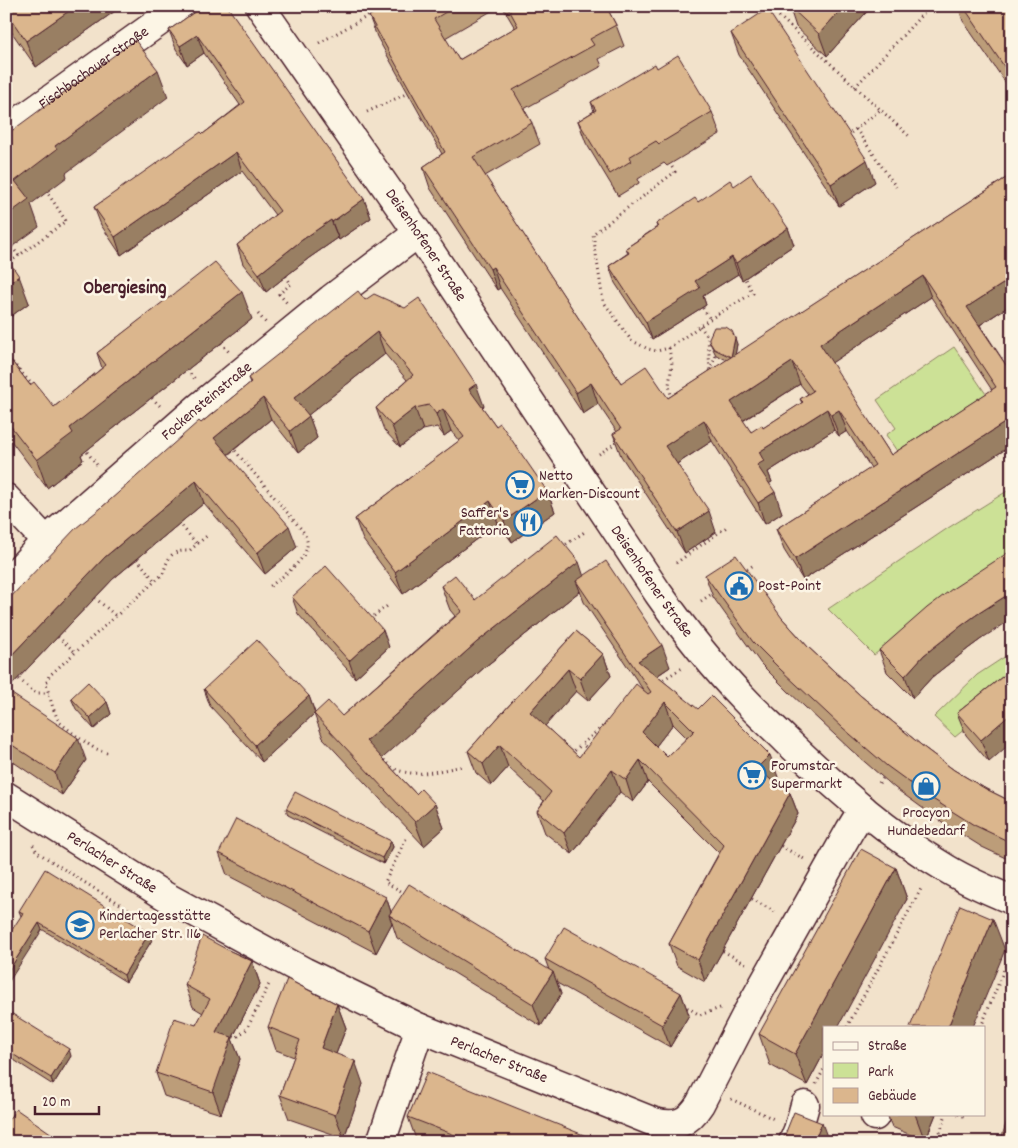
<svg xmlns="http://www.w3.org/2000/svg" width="1018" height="1148" viewBox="0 0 1018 1148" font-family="Dekko,sans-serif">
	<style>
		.green { fill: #cce196; stroke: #8b8060 }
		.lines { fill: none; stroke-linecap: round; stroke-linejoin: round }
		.minor-casing { stroke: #4a1f2b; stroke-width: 31 }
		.path { stroke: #4a1f2b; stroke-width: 3; stroke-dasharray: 1 4; stroke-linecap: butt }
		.minor { stroke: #fcf5e5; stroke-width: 28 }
		.wall { fill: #bc9d79; stroke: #4a1f2b; fill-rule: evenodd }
		.shaded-wall { fill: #997f63; stroke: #4a1f2b }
		.building { fill: #dbb68d; stroke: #4a1f2b; fill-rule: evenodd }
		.labels { text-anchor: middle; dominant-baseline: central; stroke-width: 5; stroke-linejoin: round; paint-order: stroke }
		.street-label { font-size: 16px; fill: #4a1f2b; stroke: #fcf5e5 }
		.poi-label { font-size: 16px; fill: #4a1f2b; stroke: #fcf5e5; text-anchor: start }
		.quarter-label { font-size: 19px; font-weight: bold; fill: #4a1f2b; stroke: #fcf5e5 }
	</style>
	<rect width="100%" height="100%" fill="#f2e2cb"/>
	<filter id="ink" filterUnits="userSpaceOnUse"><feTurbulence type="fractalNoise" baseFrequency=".02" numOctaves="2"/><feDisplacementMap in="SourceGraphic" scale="10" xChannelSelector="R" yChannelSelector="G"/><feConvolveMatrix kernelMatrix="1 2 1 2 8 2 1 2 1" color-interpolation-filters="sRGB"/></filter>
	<g filter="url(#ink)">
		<!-- green -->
		<g class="green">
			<polygon points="954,347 988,397 901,457 886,435 896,428 877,400"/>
			<polygon points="1012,488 1012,555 978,575 874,655 828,609 948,528"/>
			<polygon points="1012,652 1012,691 955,737 934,717 977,675"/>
		</g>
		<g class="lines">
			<!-- minor casing -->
			<g class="minor-casing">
				<g id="minor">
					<path id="s1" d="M260 6 418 233 658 593C684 630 712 666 744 699 758 714 773 727 787 741 836 788 888 834 947 869 967 881 990 891 1012 900"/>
					<path id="s2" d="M6 131 181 6"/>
					<polyline points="6,498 46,541"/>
					<path id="s3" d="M6 583 46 541 199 407 331 299 418 233"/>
					<path id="s4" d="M6 796 165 896 305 972 420 1028 654 1122C676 1128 688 1123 700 1104L746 1015 850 830 863 809"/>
					<polyline points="875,1116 875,1114"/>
					<polyline points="381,1142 420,1028"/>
					<polyline points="793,1142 798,1130 805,1105"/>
				</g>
			</g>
			<!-- path -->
			<g class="path">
				<polyline points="768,6 909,136"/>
				<polyline points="319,43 386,6"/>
				<polyline points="855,87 930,6"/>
				<polyline points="367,112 408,93"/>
				<polyline points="856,129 896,187"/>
				<polyline points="847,136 880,110"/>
				<polyline points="672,167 675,172 593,234 603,301 631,340 648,349 657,351 669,348 710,319 753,293 745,279"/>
				<polyline points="12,247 19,256"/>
				<polyline points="6,265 66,221 47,192"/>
				<polyline points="286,276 291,284 279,294 287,303"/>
				<polyline points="703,308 710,319"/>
				<polyline points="258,314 266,323"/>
				<polyline points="700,326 708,337 710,372 708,375"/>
				<polyline points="221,343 229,352"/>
				<polyline points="669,348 672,364 669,385 672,400"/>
				<polyline points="6,355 34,387"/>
				<polyline points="187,370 195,379"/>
				<polyline points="710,371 716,355"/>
				<polyline points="152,398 162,408"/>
				<path d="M232 447 302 530C304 533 306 537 307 541 310 559 281 577 268 588"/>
				<polyline points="84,448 97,465"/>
				<polyline points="599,454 619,441"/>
				<polyline points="179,523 197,544"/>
				<polyline points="562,547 586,531"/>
				<polyline points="137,559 155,581"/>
				<polyline points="676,563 728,526"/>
				<polyline points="743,572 755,564"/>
				<polyline points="95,598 116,616"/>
				<polyline points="701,601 713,593"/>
				<polyline points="370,619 390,604"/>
				<polyline points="58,637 75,652"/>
				<polyline points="19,679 35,693 49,693"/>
				<polyline points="659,682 682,668"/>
				<polyline points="589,750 582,744 608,722"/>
				<path d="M107 753 94 748 79 738 59 722 53 708 46 684 49 676 163 574C168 558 170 550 189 551L208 535"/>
				<polyline points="571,754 582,744"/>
				<path d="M384 760C387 763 390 766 393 768 414 779 441 770 463 766"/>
				<polyline points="879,783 883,778"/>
				<polyline points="406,839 385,882 406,894"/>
				<polyline points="33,845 37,852 95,889 135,913 145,914"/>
				<polyline points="781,846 806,860"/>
				<polyline points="752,899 777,913"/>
				<polyline points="723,951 748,965"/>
				<polyline points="683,1005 700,1015 723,1007"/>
				<polyline points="847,1027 922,887"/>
				<polyline points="981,1027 1012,950"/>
				<polyline points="229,1035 236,1038 247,1029 270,982"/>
				<polyline points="816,1084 824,1069"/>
				<polyline points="731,1099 776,1120"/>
				<polyline points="958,1114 966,1117"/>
				<polyline points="937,1142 946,1114"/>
			</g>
			<!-- minor -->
			<use href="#minor" class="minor"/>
		</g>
		<!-- wall -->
		<g class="wall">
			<polygon points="6,6 122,6 36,67 6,24"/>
			<polygon points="203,6 364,199 371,218 339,240 338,238 309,258 266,292 243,264 237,245 275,215 242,171 121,255 101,225 94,207 203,134 240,105 204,53 187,65 176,49 169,30"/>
			<path d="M387 6H500L445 38 459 60 515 28 502 6H606L616 25 624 46 599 59 602 66 524 109 532 123 540 144 485 176 621 383 668 398 727 360 716 355 709 341 737 344 735 355 1012 174V304L980 325 1012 374V445L803 580 784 550 776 529 871 468 847 431 839 436 834 430 768 472 772 482 769 483 782 513 765 524 712 441 677 464 716 532 685 553 621 456 613 434 617 432 598 404 583 414 500 288 497 290 430 188 423 167 442 154 377 37 369 16ZM931 297 992 390 891 455 831 363ZM800 384 808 394 800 399 802 403 763 428 751 432 743 421Z"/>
			<polygon points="789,6 872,6 827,56 796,27"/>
			<polygon points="958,6 1012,6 1012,92 963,21"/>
			<polygon points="731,33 875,182 839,206 739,55"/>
			<polygon points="657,68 712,112 720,134 667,166 664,163 638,179 639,183 618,196 586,143 578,121 594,111 591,102"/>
			<polygon points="734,186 788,228 794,245 742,280 738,274 703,296 706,305 652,339 615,283 609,266 628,253 626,248 657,227 656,224 698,202"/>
			<polygon points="6,257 29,303 10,317 6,311"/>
			<polygon points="169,298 252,319 118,424 118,425 81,455 83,460 47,488 8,437 6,439 6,354 30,385 54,407 102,368 97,353"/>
			<polygon points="365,300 484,406 482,407 496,426 547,491 555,512 512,542 498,523 403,594 363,540 355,519 459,441 451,431 444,436 437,427 423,430 400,447 384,430 376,408 407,380 385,354 308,415 317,438 298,453 271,419 228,455 297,547 265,574 204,503 113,579 7,690 86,760 62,795 6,757 6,602 101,508 201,423 250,383 248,378"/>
			<polygon points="705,575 782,618 808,647 861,696 926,749 954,770 986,789 1012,802 1012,861 982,847 939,820 895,788 851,750 789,692 761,664 713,597"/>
			<path d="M584 576 670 667 657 676 778 777 773 782 777 785 790 793 798 814 705 982 677 966 669 944 719 853 648 782 633 802 620 792 572 854 545 833 537 811 544 801 508 767 491 786 476 773 468 751 576 631 603 654 611 676 588 701 576 691 545 726 579 757 644 691 584 602 580 591 486 666 382 758 416 794 435 804 444 828 424 846 323 738 314 714 342 716 455 616 450 610 441 586 475 600ZM673 724 687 738 667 757 656 746Z"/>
			<polygon points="292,597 389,647 355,678 298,614"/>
			<polygon points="984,637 969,648 932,677 913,698 887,672 879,650"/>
			<polygon points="1012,669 989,762 966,735 957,713"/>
			<polygon points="204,689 309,696 315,713 262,762 210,706"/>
			<polygon points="71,698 107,702 111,714 94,729 76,709"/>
			<polygon points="286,809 391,841 393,847 384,864 288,815"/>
			<polygon points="219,853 386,897 391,912 549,970 545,959 681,993 689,1015 670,1047 557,983 561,994 541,1026 397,938 392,923 376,953 227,875"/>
			<polygon points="896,868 907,899 824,1027 824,1053 807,1085 770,1065 759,1034"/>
			<polygon points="19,911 152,940 126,982 21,916"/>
			<polygon points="228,950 252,961 260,984 232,1039 240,1059 221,1114 164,1096 156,1073 196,1025 203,1013 193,1007 185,985"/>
			<polygon points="322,997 337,1004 346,1028 336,1054 363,1084 344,1138 289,1119 280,1095 294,1057 276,1050 268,1027"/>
			<polygon points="6,1010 71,1056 53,1085 6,1055"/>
			<polygon points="887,1114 936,1114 925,1141 892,1127"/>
			<polygon points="408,1117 601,1142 417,1142"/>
		</g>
		<!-- shaded-wall -->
		<g class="shaded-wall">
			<polygon points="76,6 122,6 36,67 26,41"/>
			<polygon points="844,6 872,6 827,56 819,34"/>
			<polygon points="197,35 204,53 187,65 180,46"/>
			<polygon points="158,70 168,97 66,173 67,177 31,204 39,227 6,251 6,216 15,181 55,146"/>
			<polygon points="236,152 242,171 121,255 115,237"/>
			<polygon points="867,160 875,182 839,206 831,184"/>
			<polygon points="364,199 371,218 339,240 332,222"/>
			<polygon points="331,220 338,238 309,258 266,292 259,274 302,240"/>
			<polygon points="788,228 794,245 742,280 736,263"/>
			<polygon points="732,257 738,274 703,296 706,305 652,339 646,322 695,281"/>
			<polygon points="493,267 500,288 497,290 490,269"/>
			<polygon points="19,276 29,303 10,317 6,305 6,285"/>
			<polygon points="923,276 931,297 827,366 820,344"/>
			<polygon points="1012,278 1012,304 975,328 967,307"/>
			<polygon points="242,292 252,319 118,424 118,425 81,455 83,460 47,488 37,460 70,428 108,397"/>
			<polygon points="377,332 385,354 302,420 294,398"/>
			<polygon points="735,338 737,344 734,362 731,357"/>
			<polygon points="792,362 800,384 739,423 731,402"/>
			<polygon points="591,383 598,404 583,414 576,393"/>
			<polygon points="476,384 484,406 477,411 469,389"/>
			<polygon points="263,398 271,419 221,460 214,438"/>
			<polygon points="415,408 423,430 400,447 392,426"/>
			<polygon points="443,409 451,431 444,436 436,414"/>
			<polygon points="827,409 834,430 768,472 772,482 765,486 757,465 759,452"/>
			<polygon points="839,410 847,431 839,436 831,415"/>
			<polygon points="309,416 317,438 298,453 290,431"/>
			<polygon points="1012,418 1012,445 803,580 795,559"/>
			<polygon points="704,420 712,441 672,467 665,446"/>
			<polygon points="6,431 8,437 6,439"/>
			<polygon points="196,481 204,503 113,579 6,691 6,661 105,557"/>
			<polygon points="547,491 555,512 512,542 504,521"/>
			<polygon points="775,492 782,513 765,524 758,503"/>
			<polygon points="490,501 498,523 403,594 395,572"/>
			<polygon points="709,511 716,532 685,553 677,532"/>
			<polygon points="289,526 297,547 265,574 257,553"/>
			<polygon points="579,562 587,586 576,581 580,591 486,666 375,765 366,741 477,642"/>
			<polygon points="1012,592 1012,619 984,637 969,648 932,677 913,698 905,676 924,655 961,626 976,615"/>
			<polygon points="383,630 389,647 355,678 349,661"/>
			<polygon points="662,645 670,667 646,683 638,661"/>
			<polygon points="603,654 611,676 588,701 580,679"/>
			<polygon points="568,669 576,691 538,734 530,712"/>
			<polygon points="309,696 315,713 262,762 255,745"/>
			<polygon points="107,702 111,714 94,729 90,718"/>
			<polygon points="665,702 673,724 650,754 642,732"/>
			<polygon points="1012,713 1012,742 989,762 981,740"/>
			<polygon points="78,738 86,760 62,795 55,773"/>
			<polygon points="500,745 508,767 491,786 483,764"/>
			<polygon points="770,755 778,777 765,790 757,768"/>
			<polygon points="640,760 648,782 633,802 626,780"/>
			<polygon points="612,770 620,792 572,854 564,833"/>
			<polygon points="790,793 798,814 705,982 698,960"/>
			<polygon points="435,804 444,828 424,846 415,822"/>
			<polygon points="391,841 393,847 384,864 382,858"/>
			<polygon points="896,868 907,899 838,1027 824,1027 824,1053 807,1085 795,1054"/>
			<polygon points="386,897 393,918 389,915 392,923 376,953 368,931"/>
			<polygon points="993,919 1005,950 973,1027 948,1027"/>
			<polygon points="39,923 42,930 6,986 6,975"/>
			<polygon points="149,933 152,940 126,982 124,975"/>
			<polygon points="252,961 260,984 232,1039 240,1059 221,1114 213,1092 216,1032"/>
			<polygon points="553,972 561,994 541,1026 533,1004"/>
			<polygon points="681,993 689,1015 670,1047 662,1025"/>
			<polygon points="337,1004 346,1028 329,1072 321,1048"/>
			<polygon points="69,1049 71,1056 53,1085 51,1078"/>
			<polygon points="355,1061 363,1084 344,1138 335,1115"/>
			<polygon points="915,1114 936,1114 925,1141"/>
			<polygon points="822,1123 829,1142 814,1142"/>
			<polygon points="52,1134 55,1142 46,1142"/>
		</g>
		<!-- building -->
		<g class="building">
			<polygon points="6,6 76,6 26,41 6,12"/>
			<polygon points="203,6 227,6 364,199 332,222 331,220 302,240 259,274 237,245 280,211 236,152 115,237 94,207 201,132 203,134 245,102 197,35 180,46 169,30"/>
			<path d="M387 6H456L434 19 459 60 518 26 507 6H606L616 25 590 39 594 45 513 90 532 123 473 157 621 383 646 366 668 398 1012 174V278L967 307 1012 374V418L795 559 776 529 875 465 839 410 831 415 827 409 759 452 764 461 757 465 775 492 758 503 704 420 665 446 709 511 677 532 613 434 621 429 591 383 576 393 493 267 490 269 423 167 445 152 369 16ZM923 276 996 387 891 455 820 344ZM792 362 813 391 800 399 803 402 763 428 762 425 751 432 731 402Z"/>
			<polygon points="789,6 844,6 819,34"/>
			<polygon points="963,6 1012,6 1012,78"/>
			<polygon points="767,9 867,160 831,184 731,33"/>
			<polygon points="135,40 158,70 55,146 57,149 15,181 29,199 6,216 6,135"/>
			<polygon points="678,55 712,112 659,144 656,141 629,157 631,161 610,174 578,121 596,110 591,102 655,64 657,68"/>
			<polygon points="751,174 788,228 736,263 732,257 695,281 700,288 646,322 609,266 629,253 626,248 658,227 656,224 695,198 698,202 730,180 734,186"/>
			<polygon points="6,257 19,276 6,285"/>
			<polygon points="215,262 242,292 108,397 108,398 70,428 73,433 37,460 6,420 6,354 30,385 34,382 54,407 106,365 97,353 168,298 169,298"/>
			<polygon points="358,291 365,300 374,294 405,308 419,298 476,384 469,389 496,426 500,423 547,491 504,521 490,501 395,572 355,519 464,437 443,409 436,414 429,405 415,408 392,426 376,408 413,375 377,332 294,398 309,416 290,431 263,398 214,438 289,526 257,553 196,481 105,557 6,661 6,602 76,528 101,508 199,421 201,423 251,382 248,378"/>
			<polygon points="714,327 726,327 732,331 735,338 731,357 714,349 709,341 709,338"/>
			<polygon points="557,535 579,562 477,642 366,741 416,794 421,789 435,804 415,822 314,714 328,701 342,716 462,611 441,586 455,575 475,600"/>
			<polygon points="1012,550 1012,592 976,615 961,626 924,655 905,676 879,650 927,608 952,589"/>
			<polygon points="736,555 782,618 808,647 861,696 926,749 954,770 986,789 1012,802 1012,843 974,825 931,798 887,766 843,728 781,670 753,642 705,575"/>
			<path d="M606 561 662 645 638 661 698 709 711 696 770 755 757 768 777 785 790 793 698 960 669 944 724 845 640 760 626 780 612 770 564 833 537 811 551 792 500 745 483 764 468 751 576 631 603 654 580 679 568 669 530 712 579 757 636 684 648 694 651 692 576 581ZM665 702 694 731 667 757 642 732Z"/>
			<polygon points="326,566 383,630 349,661 292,597"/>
			<polygon points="257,640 309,696 255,745 204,689"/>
			<polygon points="1012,669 1012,713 981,740 957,713"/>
			<polygon points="88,682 107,702 90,718 71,698"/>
			<polygon points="6,690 78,738 55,773 6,741"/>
			<polygon points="295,792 391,841 382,858 286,809"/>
			<polygon points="236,819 386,897 368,931 219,853"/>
			<polygon points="861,849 896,868 795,1054 759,1034"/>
			<polygon points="45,869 149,933 124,975 39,923 6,975 6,939 23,913 19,911"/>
			<polygon points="409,884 553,972 533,1004 389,915"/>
			<polygon points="960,905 993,919 948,1027 910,1027"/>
			<polygon points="564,927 681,993 662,1025 545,959"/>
			<polygon points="202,936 228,950 252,961 216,1032 232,1037 213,1092 156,1073 174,1018 196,1025 210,999 185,985"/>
			<polygon points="287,979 322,997 322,996 337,1004 321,1048 355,1061 335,1115 280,1095 300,1040 268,1027"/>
			<polygon points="6,1010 69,1049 51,1078 6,1050"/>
			<polygon points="427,1072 601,1142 473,1142 408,1117"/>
			<polygon points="1012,1104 1012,1142 1007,1142 1001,1140"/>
			<polygon points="16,1109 52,1134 46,1142 6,1142 6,1123"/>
			<polygon points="794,1112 822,1123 814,1142 782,1142"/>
		</g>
	</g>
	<!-- icons -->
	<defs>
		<g id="supermarket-ring" transform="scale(1.4375)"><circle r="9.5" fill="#fcf5e5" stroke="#1f6fb2" stroke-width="1.5"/><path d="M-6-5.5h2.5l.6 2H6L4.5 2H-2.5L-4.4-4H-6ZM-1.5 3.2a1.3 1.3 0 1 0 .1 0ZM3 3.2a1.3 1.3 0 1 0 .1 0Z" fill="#1f6fb2"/></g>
		<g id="restaurant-ring" transform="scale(1.4375)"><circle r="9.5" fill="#fcf5e5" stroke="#1f6fb2" stroke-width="1.5"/><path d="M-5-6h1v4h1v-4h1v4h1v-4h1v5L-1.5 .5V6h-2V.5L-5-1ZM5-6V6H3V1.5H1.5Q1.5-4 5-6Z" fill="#1f6fb2"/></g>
		<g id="civic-ring" transform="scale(1.4375)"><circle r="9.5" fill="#fcf5e5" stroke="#1f6fb2" stroke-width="1.5"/><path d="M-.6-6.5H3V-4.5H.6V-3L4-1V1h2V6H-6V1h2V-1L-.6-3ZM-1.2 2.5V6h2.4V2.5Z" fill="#1f6fb2"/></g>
		<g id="shop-ring" transform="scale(1.4375)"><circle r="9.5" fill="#fcf5e5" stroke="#1f6fb2" stroke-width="1.5"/><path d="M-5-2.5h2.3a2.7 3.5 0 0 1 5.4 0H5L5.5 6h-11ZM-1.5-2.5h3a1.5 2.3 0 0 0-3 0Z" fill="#1f6fb2"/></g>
		<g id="school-ring" transform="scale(1.4375)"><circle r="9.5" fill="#fcf5e5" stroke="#1f6fb2" stroke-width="1.5"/><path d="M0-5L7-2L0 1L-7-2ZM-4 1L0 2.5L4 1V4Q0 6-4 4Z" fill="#1f6fb2"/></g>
	</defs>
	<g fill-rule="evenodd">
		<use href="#supermarket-ring" x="520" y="485"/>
		<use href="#restaurant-ring" x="528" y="522"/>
		<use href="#civic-ring" x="739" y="586"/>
		<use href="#supermarket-ring" x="752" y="775"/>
		<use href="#shop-ring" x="926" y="786"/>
		<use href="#school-ring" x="80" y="925"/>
	</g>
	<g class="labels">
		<!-- street labels -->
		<g class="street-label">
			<text stroke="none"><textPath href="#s2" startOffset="108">Fischbachauer Straße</textPath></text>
			<text stroke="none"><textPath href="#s1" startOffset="291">Deisenhofener Straße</textPath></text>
			<text stroke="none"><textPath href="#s3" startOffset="271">Fockensteinstraße</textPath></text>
			<text stroke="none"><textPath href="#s1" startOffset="696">Deisenhofener Straße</textPath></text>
			<text stroke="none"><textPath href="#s4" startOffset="125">Perlacher Straße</textPath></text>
			<text stroke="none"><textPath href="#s4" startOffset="560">Perlacher Straße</textPath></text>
		</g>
		<!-- poi labels -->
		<g class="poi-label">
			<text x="539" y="476">Netto<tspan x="539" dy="18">Marken-Discount</tspan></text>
			<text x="509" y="513" text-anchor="end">Saffer's<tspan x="509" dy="18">Fattoria</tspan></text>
			<text x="758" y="586">Post-Point</text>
			<text x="771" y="766">Forumstar<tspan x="771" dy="18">Supermarkt</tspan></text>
			<text x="926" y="813" text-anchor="middle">Procyon<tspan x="926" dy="18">Hundebedarf</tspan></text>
			<text x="99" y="916">Kindertagesstätte<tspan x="99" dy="18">Perlacher Str. 116</tspan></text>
		</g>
		<!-- quarter labels -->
		<g class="quarter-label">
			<text x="125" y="289">Obergiesing</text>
		</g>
	</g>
	<!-- margin -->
	<rect width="1018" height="1148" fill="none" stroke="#fcf5e5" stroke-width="25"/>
	<rect x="12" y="12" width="993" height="1123" fill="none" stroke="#4a1f2b" stroke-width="2" filter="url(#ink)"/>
	<!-- legend -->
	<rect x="823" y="1026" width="162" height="90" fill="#fcf5e5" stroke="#b59f9b"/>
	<rect x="833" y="1042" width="25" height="8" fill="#fcf5e5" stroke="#b59f9b"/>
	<text x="868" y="1050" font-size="15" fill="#4a1f2b">Straße</text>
	<rect x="833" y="1063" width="25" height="15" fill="#cce196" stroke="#b59f9b"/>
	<text x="868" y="1076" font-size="15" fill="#4a1f2b">Park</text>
	<rect x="833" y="1088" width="25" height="15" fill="#dbb68d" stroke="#b59f9b"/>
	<text x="868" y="1100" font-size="15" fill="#4a1f2b">Gebäude</text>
	<!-- scale -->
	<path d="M35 1106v8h64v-8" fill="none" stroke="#4a1f2b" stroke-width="2.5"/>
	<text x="42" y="1106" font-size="15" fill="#4a1f2b" stroke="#fcf5e5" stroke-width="4" paint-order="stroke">20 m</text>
</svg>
